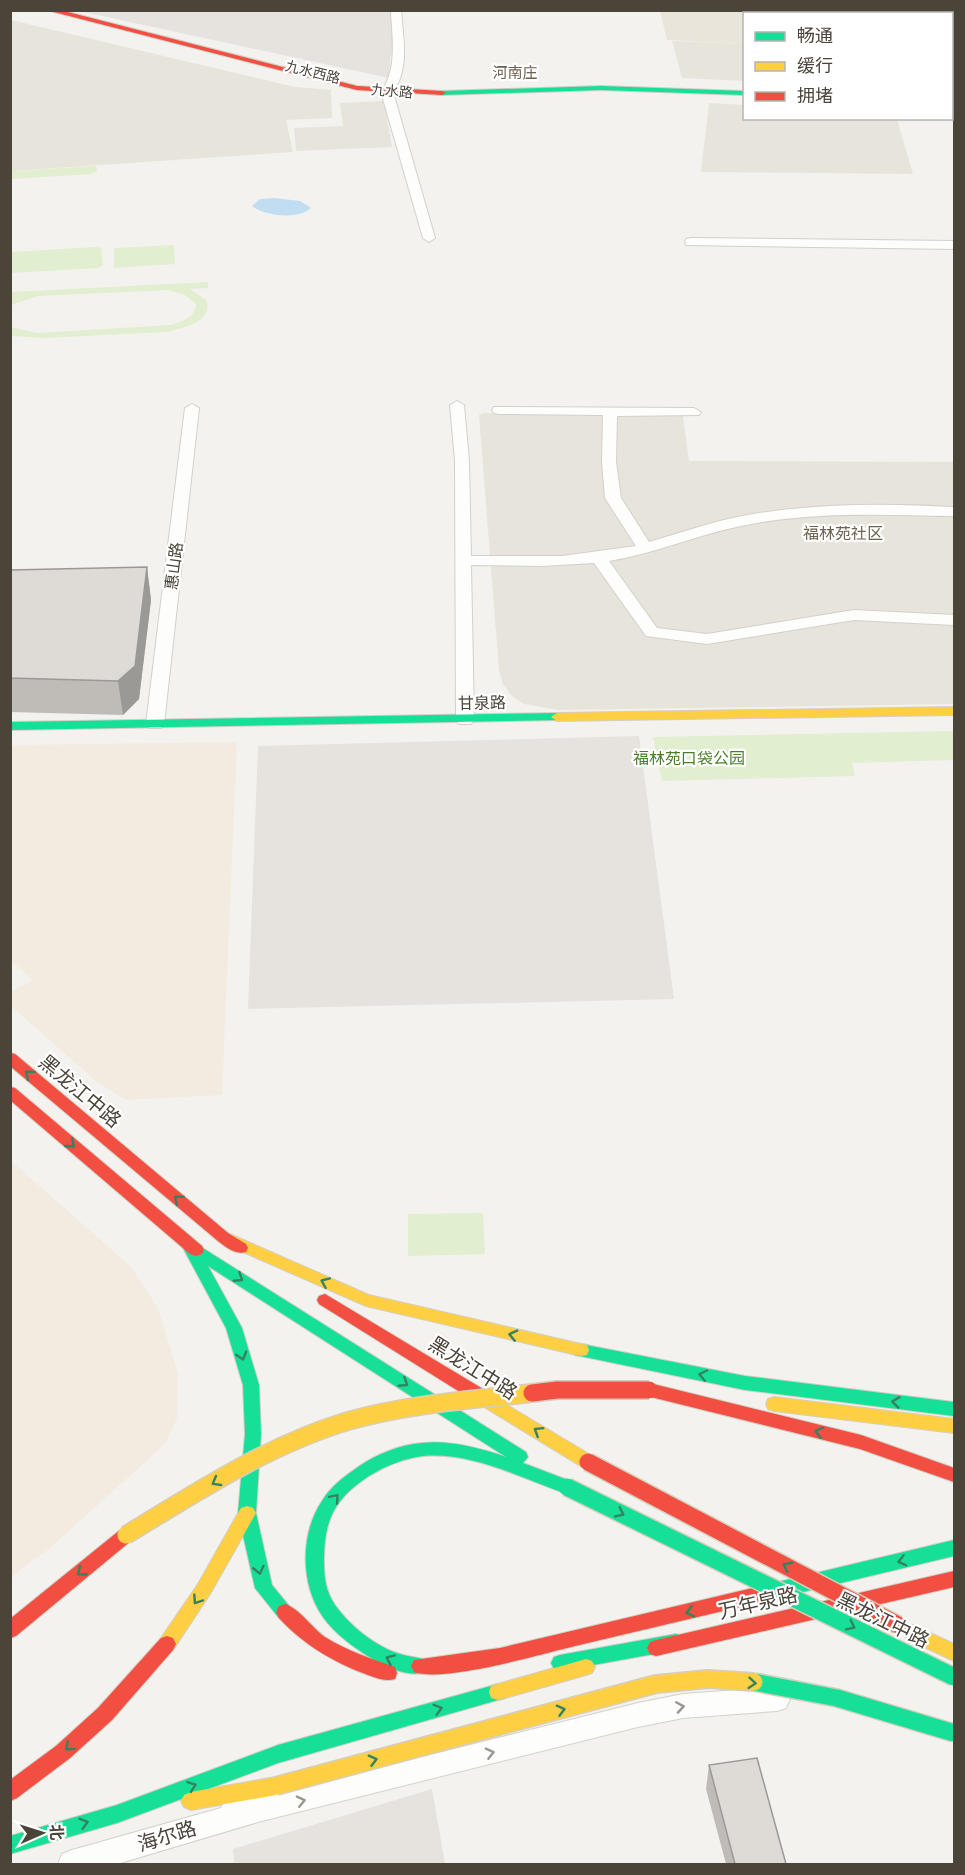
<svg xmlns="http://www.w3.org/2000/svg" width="965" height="1875" viewBox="0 0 965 1875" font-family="'DejaVu Sans','Noto Sans SC',sans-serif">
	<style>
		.residential { fill: #e7e4dc }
		.commercial { fill: #f3ebdf }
		.industrial { fill: #e6e2de }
		.education { fill: #eae5da }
		.green { fill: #e1eecf }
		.water { fill: #c0ddf1 }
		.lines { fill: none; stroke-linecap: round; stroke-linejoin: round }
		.street-casing { stroke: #d2d0cb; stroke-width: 2 }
		.fast-casing { stroke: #d3cfc5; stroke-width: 2 }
		.slow-casing { stroke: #d3cfc5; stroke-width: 2 }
		.jam-casing { stroke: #d3cfc5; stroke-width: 2 }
		.street { fill: #fdfdfc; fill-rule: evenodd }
		.fast { fill: #16e098; fill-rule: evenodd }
		.slow { fill: #ffcf43; fill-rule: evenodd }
		.jam { fill: #f24e42; fill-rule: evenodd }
		.fast-bridge-casing { stroke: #d6cebb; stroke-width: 20; stroke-linecap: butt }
		.slow-bridge-casing { stroke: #d6cebb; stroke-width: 20; stroke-linecap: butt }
		.jam-bridge-casing { stroke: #d6cebb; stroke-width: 20; stroke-linecap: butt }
		.fast-bridge { stroke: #16e098; stroke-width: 17 }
		.slow-bridge { stroke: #ffcf43; stroke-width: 17 }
		.jam-bridge { stroke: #f24e42; stroke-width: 17 }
		.wall { fill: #bfbcb8 }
		.shaded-wall { fill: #9b9996 }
		.building { fill: #dedbd6; stroke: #9b9996; stroke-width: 1.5 }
		.oneway { stroke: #36825f }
		.oneway2 { stroke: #9b9791 }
		.labels { text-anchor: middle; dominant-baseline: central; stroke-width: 4.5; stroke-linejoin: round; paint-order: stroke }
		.far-street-label { font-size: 14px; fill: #4b4439; stroke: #fff }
		.far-neighbourhood-label { font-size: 15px; fill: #6e6250; stroke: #fff }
		.far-quarter-label { font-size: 16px; fill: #6e6250; stroke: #fff }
		.street-label { font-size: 16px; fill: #4b4439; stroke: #fff }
		.park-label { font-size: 16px; fill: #4a7f2a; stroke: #fff }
		.near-street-label { font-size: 20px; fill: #4b4439; stroke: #fff }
	</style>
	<rect width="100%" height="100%" fill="#f4f2ee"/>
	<!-- residential -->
	<g class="residential">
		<polygon points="11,20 295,87 331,90 332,118 286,120 293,152 11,171"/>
		<polygon points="672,41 744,44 744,81 682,78"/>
		<polygon points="384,101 392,147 296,151 294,128 343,126 340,103"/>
		<polygon points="709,103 744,105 744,118 897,119 913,174 701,172"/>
		<polygon points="483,413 683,416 689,461 954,462 954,704 558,710 524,704 512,696 503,684 499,670 479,415"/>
	</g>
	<!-- commercial -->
	<g class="commercial">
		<polygon points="237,742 222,1095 126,1100 97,1082 11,1006 11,992 33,980 11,961 11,745"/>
		<polygon points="10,1160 131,1267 158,1308 178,1374 177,1418 166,1443 49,1549 11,1577"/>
	</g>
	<!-- industrial -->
	<g class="industrial">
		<polygon points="79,11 395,11 395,41 390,59 389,78"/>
		<polygon points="639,736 674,999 248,1009 258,746"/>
		<polygon points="432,1789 445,1864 234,1864 233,1849"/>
	</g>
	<!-- education -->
	<polygon class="education" points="865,11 866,13 744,14 744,44 667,40 660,11"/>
	<!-- green -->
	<g class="green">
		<polygon points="96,166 97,172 91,174 11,179 11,171"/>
		<polygon points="174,245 175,264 114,268 114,248"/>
		<polygon points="96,247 101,248 103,265 98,268 11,273 11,252"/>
		<path d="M208 282V288L190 289 206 300C215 322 180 329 165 332L45 338 11 336V327L37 333 171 325C183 321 195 318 196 304L185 295 168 290 38 296 11 305V292Z"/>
		<polygon points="954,731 954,760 852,763 855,776 662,781 653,737"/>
		<polygon points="483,1213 485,1254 408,1256 408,1214"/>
	</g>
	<!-- water -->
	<path class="water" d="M274 198 300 201 311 208C298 220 265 216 252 206L260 199Z"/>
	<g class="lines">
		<!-- street casing -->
		<g class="street-casing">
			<g id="street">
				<path d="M391 10H401C403 38 410 68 393 92L435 238 429 242 423 238 381 92C398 68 392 38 391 10Z"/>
				<polygon points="691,238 954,241 954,249 686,245 685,242 686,239"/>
				<path d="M457 401 464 405 469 461 471 556H562L636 546 605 498 602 462 603 415 499 414 494 413 492 410 494 407 694 408 701 412 699 415 617 416 616 462 621 498 649 542C680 533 711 522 742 516 812 503 883 503 954 507V516C883 515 812 511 741 526 696 535 654 554 609 561L657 628 707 634 854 610 954 615V625L854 620 707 644 646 636 594 563 542 566 471 565 474 720 471 724H459L456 720 455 461 450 405Z"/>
				<polygon points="192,404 199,408 164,724 161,728 149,728 146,724 185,408"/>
				<polygon points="777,1687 786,1690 790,1699 786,1708 777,1711 683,1718 638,1727 258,1822 117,1864 58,1864 62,1854 72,1850 221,1808 224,1801 234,1797 263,1796 302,1787 638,1703 683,1694"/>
			</g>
		</g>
		<!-- fast casing -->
		<g class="fast-casing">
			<g id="fast">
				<polygon points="601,86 744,91 744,95 601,90 442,95 438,93 442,91"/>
				<rect x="952" y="103" width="2" height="4"/>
				<polygon points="557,713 561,714 563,717 561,720 10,730 10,722"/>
				<path d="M190 1240 526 1452 528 1457 523 1463 573 1482 576 1487 573 1492 567 1494C521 1478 473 1452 423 1456 389 1460 344 1485 331 1517 325 1531 324 1547 324 1562 324 1578 326 1592 335 1605 350 1626 376 1647 400 1654 409 1657 418 1657 426 1660L429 1666 426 1672C409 1678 386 1667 371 1658 353 1647 335 1634 323 1617 300 1584 300 1534 322 1501 331 1486 345 1476 358 1467 377 1454 399 1445 422 1443 450 1440 480 1448 506 1457L208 1266 242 1328 259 1385 261 1434 256 1513 272 1585 294 1612 291 1618 285 1620 279 1618 255 1588 238 1513 245 1434 243 1385 226 1328 182 1246 184 1242Z"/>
				<polygon points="581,1344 745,1376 954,1402 954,1416 745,1390 575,1355 573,1350 575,1345"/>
				<polygon points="954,1540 954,1556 757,1603 751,1600 748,1595 751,1590 757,1587"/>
				<polygon points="676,1634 682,1636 685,1642 682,1648 676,1650 560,1671 554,1669 551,1663 554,1657 560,1655"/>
				<polygon points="498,1684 505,1686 507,1692 505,1698 498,1700 278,1763 117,1823 10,1854 10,1836 117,1805 278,1745"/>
			</g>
		</g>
		<!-- slow casing -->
		<g class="slow-casing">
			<g id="slow">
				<polygon points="884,10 891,10 892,14 885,14"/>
				<polygon points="954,707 954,715 557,721 551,717 557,713"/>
				<polygon points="223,1231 369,1295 581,1344 587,1345 589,1350 587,1355 581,1356 366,1306 218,1241 215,1237 218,1233"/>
				<polygon points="482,1390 594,1457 597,1462 594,1467 588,1469 582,1467 476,1402 474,1397 476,1392"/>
				<polygon points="774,1397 954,1419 954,1433 774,1411 768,1409 766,1404 768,1399"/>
				<polygon points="247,1506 253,1508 256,1513 210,1594 173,1650 167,1652 161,1650 158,1644 161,1638 198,1584 241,1508"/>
				<polygon points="913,1625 954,1644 954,1661 907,1639 904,1633 907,1627"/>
				<polygon points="586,1659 592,1661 595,1667 592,1673 586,1675 498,1700 491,1698 489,1692 491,1686 498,1684"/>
				<polygon points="276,1777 283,1780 286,1786 283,1792 276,1795 191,1810 184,1807 181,1801 184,1795 191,1792"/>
			</g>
		</g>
		<!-- jam casing -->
		<g class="jam-casing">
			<g id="jam">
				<polygon points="46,10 60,10 357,86 442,91 446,93 442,95 357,90"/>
				<rect x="952" y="79" width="2" height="5"/>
				<path d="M10 1053 15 1054 228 1233 246 1244 248 1248 246 1252C235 1255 226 1247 218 1241L10 1066Z"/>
				<polygon points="10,1087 15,1088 202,1246 204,1250 202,1254 196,1256 190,1254 10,1100"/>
				<polygon points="325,1294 488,1392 490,1397 488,1402 482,1404 476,1402 319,1304 317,1300 319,1296"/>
				<polygon points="649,1383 861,1435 954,1468 954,1482 860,1449 643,1395 641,1390 643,1385"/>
				<polygon points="126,1528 132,1530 135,1535 132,1540 16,1636 10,1638 10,1619 120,1530"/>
				<polygon points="954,1571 954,1587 656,1656 650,1654 647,1648 650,1642 656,1640"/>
				<path d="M757 1587 763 1590 766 1595 763 1600 757 1603C696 1617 635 1632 575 1646 541 1654 443 1683 414 1672L411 1666 414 1660 500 1648Z"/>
				<path d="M285 1604C300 1609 312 1628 325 1637 347 1651 370 1658 395 1667L397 1673 395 1679C385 1682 377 1678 368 1675 333 1662 304 1645 279 1618L276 1612 279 1606Z"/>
				<polygon points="167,1636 173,1638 176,1644 173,1650 112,1720 70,1758 17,1798 10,1801 10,1780 56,1746 98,1708 161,1638"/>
			</g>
		</g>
		<!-- street -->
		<use href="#street" class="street"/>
		<!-- fast -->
		<use href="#fast" class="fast"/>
		<!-- slow -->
		<use href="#slow" class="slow"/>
		<!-- jam -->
		<use href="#jam" class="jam"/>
		<!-- fast-bridge casing -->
		<g class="fast-bridge-casing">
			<g id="fast-bridge">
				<polyline points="567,1487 954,1677"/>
				<polyline points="754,1682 837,1698 954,1733"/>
			</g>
		</g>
		<!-- slow-bridge casing -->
		<g class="slow-bridge-casing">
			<g id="slow-bridge">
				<path d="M126 1535C197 1492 268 1445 348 1421 407 1404 471 1400 532 1393"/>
				<polyline points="276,1786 656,1684 708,1679 754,1682"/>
			</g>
		</g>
		<!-- jam-bridge casing -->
		<g class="jam-bridge-casing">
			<g id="jam-bridge">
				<polyline points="532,1393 557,1390 649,1390"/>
				<polyline points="588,1462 898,1625"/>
			</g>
		</g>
		<!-- fast-bridge -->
		<use href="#fast-bridge" class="fast-bridge"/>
		<!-- slow-bridge -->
		<use href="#slow-bridge" class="slow-bridge"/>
		<!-- jam-bridge -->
		<use href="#jam-bridge" class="jam-bridge"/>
	</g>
	<!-- wall -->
	<g class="wall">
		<polygon points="147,567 151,600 139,699 123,715 10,712 10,570"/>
		<polygon points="709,1765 786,1864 726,1864 706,1789"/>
	</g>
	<!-- shaded-wall -->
	<polygon class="shaded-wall" points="147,567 151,600 139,699 123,715 118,681"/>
	<!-- building -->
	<g class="building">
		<polygon points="147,567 135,666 118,681 10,678 10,570"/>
		<polygon points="757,1758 786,1864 735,1864 709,1765"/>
	</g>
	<!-- one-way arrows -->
	<defs><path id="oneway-chevron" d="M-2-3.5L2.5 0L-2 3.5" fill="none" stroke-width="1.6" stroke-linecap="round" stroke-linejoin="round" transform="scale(1.5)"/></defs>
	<g class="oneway">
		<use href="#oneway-chevron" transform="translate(29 1074) rotate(-140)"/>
		<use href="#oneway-chevron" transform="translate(71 1144) rotate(41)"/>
		<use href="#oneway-chevron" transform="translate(178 1199) rotate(-140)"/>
		<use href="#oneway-chevron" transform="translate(239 1278) rotate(33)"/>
		<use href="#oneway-chevron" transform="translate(325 1282) rotate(-156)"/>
		<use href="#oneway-chevron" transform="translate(513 1335) rotate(-167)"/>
		<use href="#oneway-chevron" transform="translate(242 1356) rotate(73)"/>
		<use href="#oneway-chevron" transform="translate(703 1375) rotate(-168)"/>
		<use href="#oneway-chevron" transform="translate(404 1383) rotate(33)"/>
		<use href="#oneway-chevron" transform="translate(896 1402) rotate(-173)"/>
		<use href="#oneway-chevron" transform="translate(538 1431) rotate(-148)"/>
		<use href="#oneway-chevron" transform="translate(819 1432) rotate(-166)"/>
		<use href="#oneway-chevron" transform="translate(216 1482) rotate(150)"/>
		<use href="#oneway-chevron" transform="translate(335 1498) rotate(-50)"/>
		<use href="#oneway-chevron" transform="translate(620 1513) rotate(26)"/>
		<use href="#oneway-chevron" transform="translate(902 1561) rotate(166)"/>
		<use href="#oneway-chevron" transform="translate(787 1566) rotate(-152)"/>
		<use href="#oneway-chevron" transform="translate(259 1570) rotate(77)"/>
		<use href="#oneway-chevron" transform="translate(81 1572) rotate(141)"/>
		<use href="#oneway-chevron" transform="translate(197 1600) rotate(124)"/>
		<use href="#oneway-chevron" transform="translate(690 1612) rotate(166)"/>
		<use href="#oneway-chevron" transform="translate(851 1626) rotate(26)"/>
		<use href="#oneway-chevron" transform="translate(390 1659) rotate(-156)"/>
		<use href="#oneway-chevron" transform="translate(752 1683) rotate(5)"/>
		<use href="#oneway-chevron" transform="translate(438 1709) rotate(-16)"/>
		<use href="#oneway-chevron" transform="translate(561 1710) rotate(-15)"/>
		<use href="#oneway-chevron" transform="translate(69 1747) rotate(138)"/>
		<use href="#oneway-chevron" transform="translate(373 1760) rotate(-15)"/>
		<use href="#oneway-chevron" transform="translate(192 1786) rotate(-20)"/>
		<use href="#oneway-chevron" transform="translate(84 1823) rotate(-16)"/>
	</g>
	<g class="oneway2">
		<use href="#oneway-chevron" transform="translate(680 1707) rotate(-9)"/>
		<use href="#oneway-chevron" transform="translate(490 1753) rotate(-14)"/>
		<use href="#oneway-chevron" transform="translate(301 1801) rotate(-13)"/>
	</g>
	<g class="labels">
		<!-- far-street labels -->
		<g class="far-street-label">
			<text transform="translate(313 72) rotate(14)">九水西路</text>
			<text transform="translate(392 91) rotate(5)">九水路</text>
		</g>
		<!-- far-neighbourhood labels -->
		<g class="far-neighbourhood-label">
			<text x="515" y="73">河南庄</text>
		</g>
		<!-- far-quarter labels -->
		<g class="far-quarter-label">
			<text x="843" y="533">福林苑社区</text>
		</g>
		<!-- street labels -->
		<g class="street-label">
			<text transform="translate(174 566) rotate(-83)">惠山路</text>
			<text transform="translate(482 703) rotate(-1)">甘泉路</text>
		</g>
		<!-- park labels -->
		<g class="park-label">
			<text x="689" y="758">福林苑口袋公园</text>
		</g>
		<!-- near-street labels -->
		<g class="near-street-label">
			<text transform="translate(80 1091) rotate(40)">黑龙江中路</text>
			<text transform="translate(473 1368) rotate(32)">黑龙江中路</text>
			<text transform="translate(758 1603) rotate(-13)">万年泉路</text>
			<text transform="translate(883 1620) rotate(26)">黑龙江中路</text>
			<text transform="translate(167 1836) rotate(-17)">海尔路</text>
		</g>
	</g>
	<!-- border -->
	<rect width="965" height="1875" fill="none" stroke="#4b4439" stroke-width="24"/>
	<!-- legend -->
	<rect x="743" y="12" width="210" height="108" fill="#ffffff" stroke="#b7b4b0" stroke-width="1.5"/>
	<rect x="755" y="32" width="30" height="9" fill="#16e098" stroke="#b7b4b0" stroke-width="1.5"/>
	<text x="797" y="42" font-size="18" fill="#4b4439">畅通</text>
	<rect x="755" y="62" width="30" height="9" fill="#ffcf43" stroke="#b7b4b0" stroke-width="1.5"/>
	<text x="797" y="72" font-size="18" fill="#4b4439">缓行</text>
	<rect x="755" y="92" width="30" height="9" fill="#f24e42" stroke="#b7b4b0" stroke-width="1.5"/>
	<text x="797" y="102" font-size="18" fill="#4b4439">拥堵</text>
	<!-- north arrow -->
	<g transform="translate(42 1833) rotate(87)" stroke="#ffffff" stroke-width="4.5" paint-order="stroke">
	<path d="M0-4.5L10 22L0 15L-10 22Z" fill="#4b4439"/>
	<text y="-9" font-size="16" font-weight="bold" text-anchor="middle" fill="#4b4439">北</text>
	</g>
</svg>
